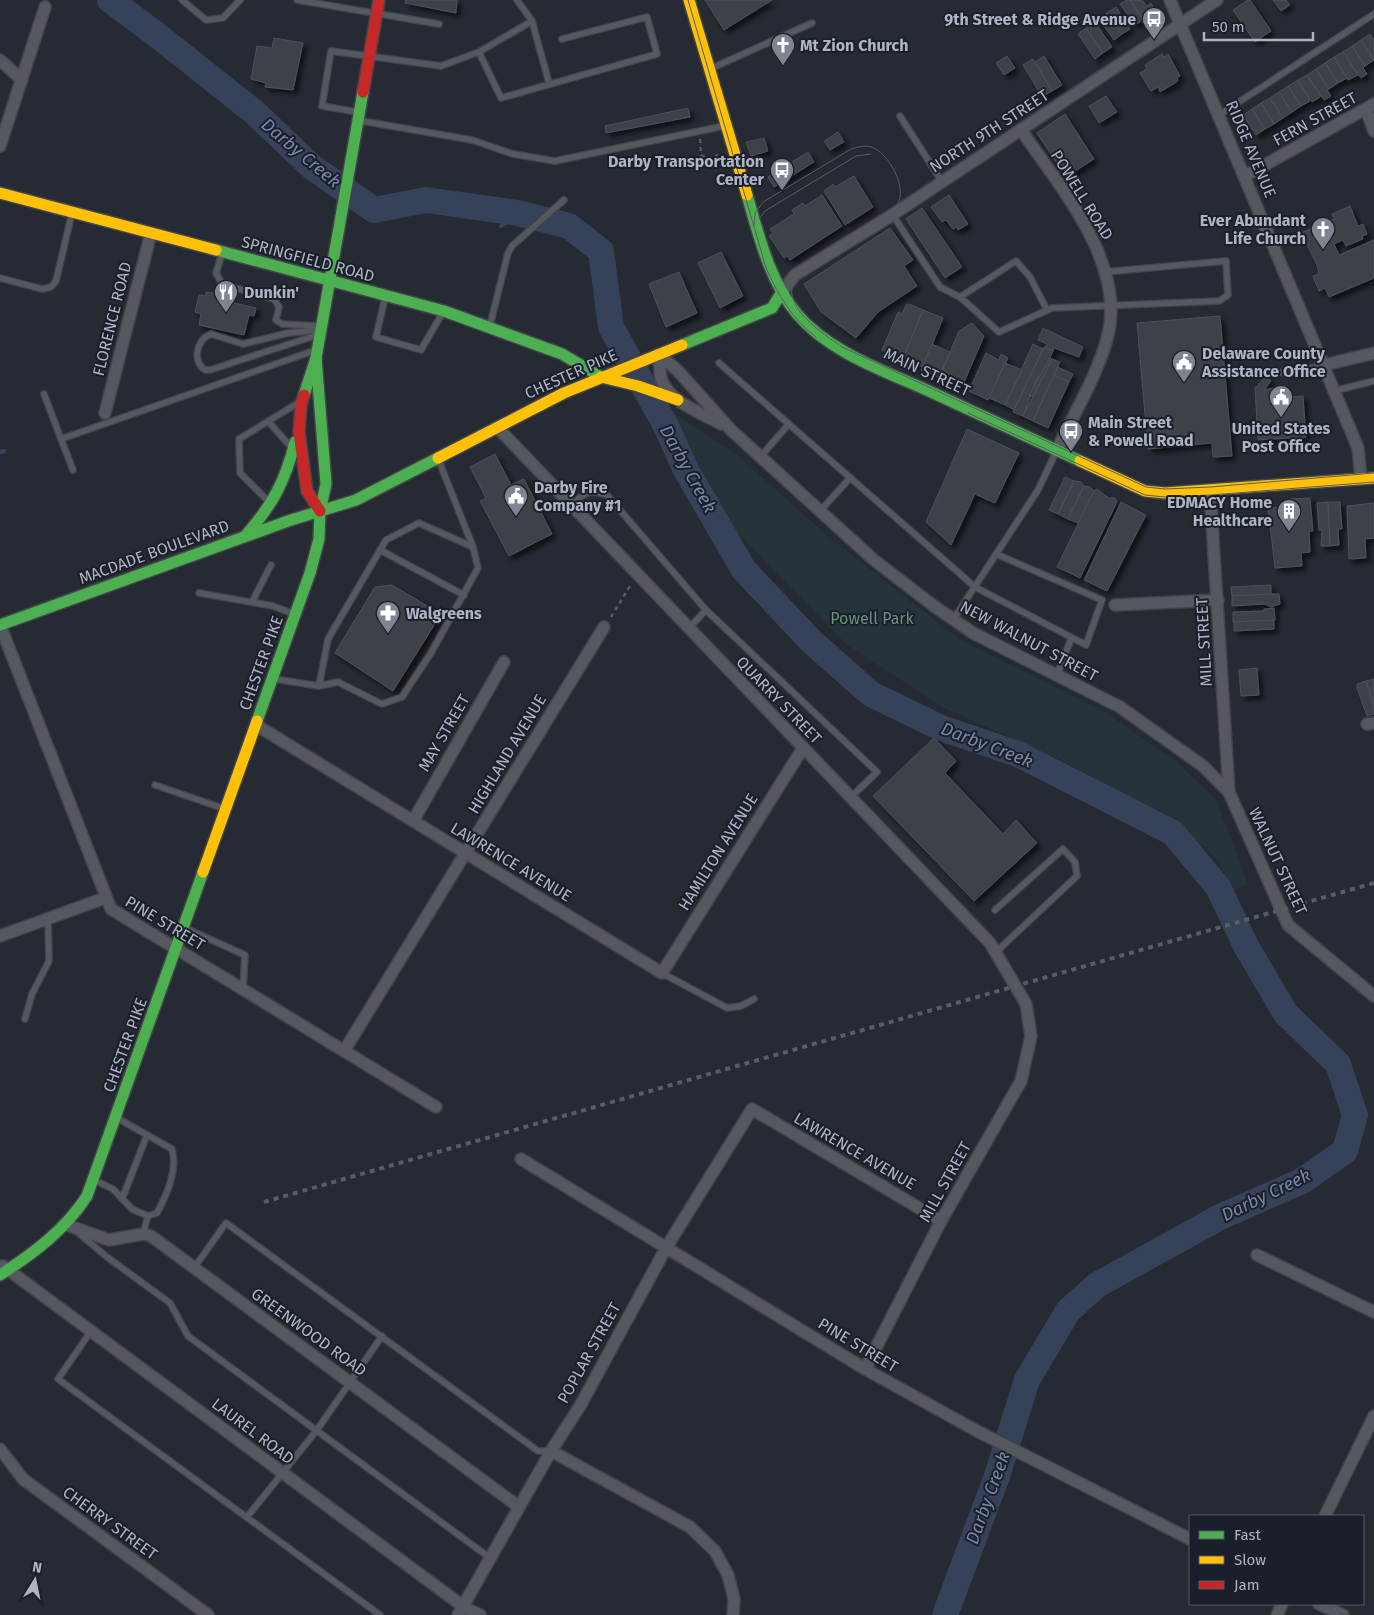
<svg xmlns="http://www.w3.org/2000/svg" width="1374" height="1615" viewBox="0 0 1374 1615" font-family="'Fira Sans',sans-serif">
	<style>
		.green { fill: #263439 }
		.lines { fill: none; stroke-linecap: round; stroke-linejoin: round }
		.stream { stroke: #36415a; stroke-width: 4.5 }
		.river { stroke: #36415a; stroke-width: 26 }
		.building { fill: #3e4248; stroke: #4e5159; filter: url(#shadow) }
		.lane-casing { stroke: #42444a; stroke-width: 8 }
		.street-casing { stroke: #42444a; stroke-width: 14 }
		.fast-casing { stroke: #42444a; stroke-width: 14 }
		.slow-casing { stroke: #42444a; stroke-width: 14 }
		.jam-casing { stroke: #42444a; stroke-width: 14 }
		.path { stroke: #5a5c63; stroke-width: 2.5; stroke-dasharray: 4 4; stroke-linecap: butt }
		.lane { stroke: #56585f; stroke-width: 5.5 }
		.street { stroke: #56585f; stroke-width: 11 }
		.fast { stroke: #4caf50; stroke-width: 11 }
		.slow { stroke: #ffc107; stroke-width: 11 }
		.jam { stroke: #c62828; stroke-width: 11 }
		.tram { stroke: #595c64; stroke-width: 1 }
		.rail { stroke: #595c64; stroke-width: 4; stroke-dasharray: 5 5; stroke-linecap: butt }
		.labels { text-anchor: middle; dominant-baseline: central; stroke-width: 4; stroke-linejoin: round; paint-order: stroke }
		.poi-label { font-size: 16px; font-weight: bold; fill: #afb4c3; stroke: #1a1f2b; text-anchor: start }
		.street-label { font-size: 16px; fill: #afb4c3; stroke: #1a1f2b }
		.park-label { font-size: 16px; fill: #699278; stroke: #1a1f2b }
		.water-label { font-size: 18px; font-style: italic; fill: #7987aa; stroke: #1a1f2b }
	</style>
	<defs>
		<filter id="shadow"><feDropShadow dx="4" dy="4" stdDeviation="2.5" flood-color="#0009"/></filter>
	</defs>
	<rect width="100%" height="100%" fill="#262a32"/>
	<!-- green -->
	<polygon class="green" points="672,412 735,453 824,533 960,640 1105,712 1173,759 1216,799 1248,885 1231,891 1220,862 1180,826 1068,763 942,707 847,645 727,522"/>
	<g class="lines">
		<!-- stream -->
		<g class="stream">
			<polyline points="501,226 518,213"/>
			<polyline points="0,452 4,451"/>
		</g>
		<!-- river -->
		<polyline class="river" points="110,0 157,35 254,112 312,167 374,210 426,200 518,213 569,226 601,251 611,327 666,426 686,470 744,570 812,642 871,694 941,728 1020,755 1173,833 1218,887 1246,946 1286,1014 1338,1064 1355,1115 1345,1151 1302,1181 1220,1217 1097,1285 1068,1311 1027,1380 997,1476 945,1615"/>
	</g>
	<!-- building -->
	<g class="building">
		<polygon points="406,0 457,0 456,13 405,3"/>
		<polygon points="705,0 772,0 724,30"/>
		<polygon points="1127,0 1130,0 1143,20 1135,25 1120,4"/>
		<polygon points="1130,0 1142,0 1147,6 1151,3 1158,19 1152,25 1148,26"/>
		<polygon points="1248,0 1250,0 1271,31 1255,42 1233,10"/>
		<polygon points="1273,0 1286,0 1290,5 1281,11"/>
		<polygon points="1116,7 1130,29 1122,34 1107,13"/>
		<polygon points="1107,13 1122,34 1114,40 1099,19"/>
		<polygon points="1095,22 1112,47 1103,53 1086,28"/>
		<polygon points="1086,28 1103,53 1095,59 1078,34"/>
		<polygon points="1370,34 1374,40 1374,60 1361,40"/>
		<polygon points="274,38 303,43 293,90 265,87 266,83 251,79 257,46 272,48"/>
		<polygon points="1361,40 1374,60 1365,66 1352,46"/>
		<polygon points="1352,46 1365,66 1363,68 1367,74 1361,78 1343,52"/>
		<polygon points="1343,52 1358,75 1348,80 1334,57"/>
		<polygon points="1162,54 1164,57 1168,54 1180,76 1177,78 1178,81 1160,92 1158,87 1151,91 1140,73 1147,69 1145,65"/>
		<polygon points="1007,56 1015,68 1004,75 996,63"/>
		<polygon points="1044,56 1062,85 1052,91 1035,62"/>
		<polygon points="1334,57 1347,78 1338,83 1325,63"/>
		<polygon points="1033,59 1052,91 1042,97 1023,65"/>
		<polygon points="1325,63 1338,83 1329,89 1316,69"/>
		<polygon points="1316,69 1329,89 1327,90 1331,96 1324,100 1307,75"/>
		<polygon points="1307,75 1320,95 1320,97 1312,102 1298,80"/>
		<polygon points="1298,80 1310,101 1301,106 1288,86"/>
		<polygon points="1288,86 1301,106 1292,112 1279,92"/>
		<polygon points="1279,92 1292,112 1283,118 1270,98"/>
		<polygon points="1106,96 1117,112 1099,123 1089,106"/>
		<polygon points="1270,98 1283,118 1274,124 1261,103"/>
		<polygon points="1261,103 1274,124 1265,129 1252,109"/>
		<polygon points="688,108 690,117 606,133 605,126"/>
		<polygon points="1252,109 1265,129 1256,135 1243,115"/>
		<polygon points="1065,114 1094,159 1066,177 1037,133"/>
		<polygon points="838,132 844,142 830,150 824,141"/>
		<polygon points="764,138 768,151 751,156 746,142"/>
		<polygon points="808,152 814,162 774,187 768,177"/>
		<polygon points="854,176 873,207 845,225 824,191 833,184 835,187"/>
		<polygon points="822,195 842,226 790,260 787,256 784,258 769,236 773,233 770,229 794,214 792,210 803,203 805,206"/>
		<polygon points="949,195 968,224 958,230 957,227 953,229 946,220 942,222 931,207"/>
		<polygon points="1350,206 1358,226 1363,224 1367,234 1362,236 1363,239 1346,246 1343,240 1334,244 1339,255 1374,240 1374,278 1329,297 1325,288 1319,291 1313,276 1319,274 1317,265 1301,233 1334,219 1332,214"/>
		<polygon points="922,208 962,267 945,278 906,219"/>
		<polygon points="890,228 913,260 904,266 917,286 878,312 856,338 821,312 804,284"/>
		<polygon points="721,252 743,296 720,308 698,263"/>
		<polygon points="679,272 697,313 666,327 649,284"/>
		<polygon points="206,292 219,294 217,299 256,308 254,316 249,315 244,335 199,325 201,314 195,312 199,295 206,296"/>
		<polygon points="909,304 923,310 903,359 882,350 898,312 902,314 906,305"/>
		<polygon points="923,310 943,318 923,367 903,359"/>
		<polygon points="1220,316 1232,456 1213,457 1212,443 1148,449 1137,323"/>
		<polygon points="972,323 984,336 962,387 939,378 959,331"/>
		<polygon points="1043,328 1083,347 1079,357 1054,348 1053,351 1045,348 1047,344 1038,340"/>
		<polygon points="932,344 950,352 939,378 921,370"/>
		<polygon points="1033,344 1043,349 1015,410 1005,405"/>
		<polygon points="1044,347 1053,351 1042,375 1039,374 1023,416 1013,412"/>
		<polygon points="986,353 999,360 1001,354 1008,358 988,400 969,391"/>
		<polygon points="1050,358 1052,359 1034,397 1029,395"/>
		<polygon points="1052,359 1060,362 1033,421 1023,416"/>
		<polygon points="1005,363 1022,370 1005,405 989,398"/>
		<polygon points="1058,367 1073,374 1069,382 1054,375"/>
		<polygon points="1054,375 1069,382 1048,428 1033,421"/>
		<polygon points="1266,376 1271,381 1264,390 1282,386 1282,398 1303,396 1306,437 1258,440 1255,388"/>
		<polygon points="967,429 1019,453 995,503 975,494 951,545 926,522"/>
		<polygon points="495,454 511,485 524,479 552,534 509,556 480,501 486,498 470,467"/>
		<polygon points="1065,477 1074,481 1058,514 1049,510"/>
		<polygon points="1074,481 1081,482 1084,486 1068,519 1058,514"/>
		<polygon points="1084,486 1090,487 1094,491 1078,523 1068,519"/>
		<polygon points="1097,489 1109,498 1115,498 1117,502 1080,578 1057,567 1094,491"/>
		<polygon points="1310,498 1313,531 1309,531 1310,552 1301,553 1302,566 1275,568 1268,508 1291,506 1290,499"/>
		<polygon points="1121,502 1146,515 1107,591 1084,580"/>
		<polygon points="1328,502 1330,546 1321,546 1322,530 1319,530 1317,503"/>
		<polygon points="1328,502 1340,502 1342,529 1338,529 1339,545 1330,546"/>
		<polygon points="1374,503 1374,538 1365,539 1366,558 1349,559 1347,506"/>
		<polygon points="392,585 441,614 393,691 335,653 375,587"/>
		<polygon points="1271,585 1271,594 1232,596 1231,587"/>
		<polygon points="1271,594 1279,594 1280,604 1271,607 1265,604 1232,606 1232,596"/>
		<polygon points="1274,608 1275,620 1233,622 1233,612 1264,611 1264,609"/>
		<polygon points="1274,620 1274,629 1234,631 1234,622"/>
		<polygon points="1257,668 1259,695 1241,696 1239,670"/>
		<polygon points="1374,679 1374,708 1366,681"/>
		<polygon points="1366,681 1374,708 1374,714 1367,716 1357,688 1357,684"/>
		<polygon points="934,738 956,761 945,773 1003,834 1016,820 1037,843 974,901 873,796"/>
	</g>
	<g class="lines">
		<!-- lane casing -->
		<g class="lane-casing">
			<g id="lane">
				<polyline points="182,0 206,20 223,18 240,0"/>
				<polyline points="297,0 439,24"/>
				<polyline points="532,21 549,83"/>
				<polyline points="479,52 501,98 657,54 647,17 562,39"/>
				<polyline points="712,68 812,23"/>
				<polyline points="357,112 322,106 331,51 441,66 479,52 532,21 517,0"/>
				<polyline points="1219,115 1374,14"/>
				<polyline points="900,116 942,182"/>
				<polyline points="362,121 472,140 513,154 555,161 724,126"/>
				<polyline points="892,214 940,287 960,297 999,332 1052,308 1219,301 1228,295 1226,261 1104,272"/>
				<polyline points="222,254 216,273 222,284 274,299 279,307 276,320 282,324 319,326"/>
				<polyline points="0,278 42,289 51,287 56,281 72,213"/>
				<polyline points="960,297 1016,261 1030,277 1047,310"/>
				<polyline points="385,298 376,337 421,350 443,312"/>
				<polyline points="490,325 508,253 512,246 564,200"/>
				<path d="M317 335 210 370H205C192 361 196 340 211 334L243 344 288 333 318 330"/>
				<polyline points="719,363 975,587 1086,645 1102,600 996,554"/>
				<polyline points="1248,374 1293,372 1324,365"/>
				<polyline points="1334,391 1374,381"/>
				<polyline points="44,394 61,439"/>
				<polyline points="268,421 290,446"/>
				<polyline points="761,456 789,424"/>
				<polyline points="73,470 61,439 313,351"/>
				<polyline points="269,502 240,473 239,439 298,403"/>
				<path d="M571 506C583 493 589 489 607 495L706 610 877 772 850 798"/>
				<polyline points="820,511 850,478"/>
				<polyline points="380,550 464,595"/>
				<polyline points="199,593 273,606 294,614"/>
				<polyline points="252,602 271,565"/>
				<polyline points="953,620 1038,490 1056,452"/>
				<polyline points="689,628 706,610"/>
				<polyline points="1057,675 1071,639"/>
				<polyline points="275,679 319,686 328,639 386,540 419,523 473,547 439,461"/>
				<polyline points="319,686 338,682 382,704 402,697 431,653 478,568 473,547"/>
				<polyline points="155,785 222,808"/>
				<polyline points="995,910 1063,849 1075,862 1077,876 996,952"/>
				<polyline points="185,928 245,955 243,990"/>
				<polyline points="662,973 727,1008 741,1006 754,999"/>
				<polyline points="25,1019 32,994 49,961 48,918"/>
				<path d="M117 1118 172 1149C178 1170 167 1194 157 1213L148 1216"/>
				<polyline points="96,1181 113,1189 132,1209 148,1216 143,1234"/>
				<polyline points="122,1199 147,1135"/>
				<polyline points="77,1232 107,1257 170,1303 188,1336 490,1558"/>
				<polyline points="194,1268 226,1223 538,1451 551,1451"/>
				<polyline points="91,1331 58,1379 380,1615"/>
				<polyline points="247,1517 317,1430 382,1336"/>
			</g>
		</g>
		<!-- street casing -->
		<g class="street-casing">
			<g id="street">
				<polyline points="1170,0 1358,448 1361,479"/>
				<polyline points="0,60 22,80"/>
				<polyline points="1366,109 1374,131"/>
				<path d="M1021 130C1059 186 1126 262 1108 335 1098 375 1074 413 1057 450"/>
				<polyline points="0,146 45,7"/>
				<polyline points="1245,176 1374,104"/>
				<polyline points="782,292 795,275 889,217 1217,0"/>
				<polyline points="659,354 678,371 731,430 874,560 934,606 973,633 1120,707 1203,766 1229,792 1288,925 1374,996"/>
				<path d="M659 354C660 362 659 373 662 381 671 403 702 413 721 424"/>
				<polyline points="1324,365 1374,353"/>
				<polyline points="105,413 151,233"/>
				<polyline points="497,427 990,943 1026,1004 1031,1036 1021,1081 941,1221 865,1369"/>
				<polyline points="1210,491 1229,792"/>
				<polyline points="1115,605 1218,600"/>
				<polyline points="0,625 111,909 436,1107"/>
				<polyline points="1367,724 1374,723"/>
				<polyline points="256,725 662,973 803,748"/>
				<polyline points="413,821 504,662"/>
				<polyline points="0,936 105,898"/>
				<polyline points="344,1051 604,627"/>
				<polyline points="521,1159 865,1369 977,1431 1190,1539"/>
				<polyline points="67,1225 109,1240 143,1234 151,1236 519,1507"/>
				<polyline points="1257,1255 1374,1312"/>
				<polyline points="3,1266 464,1607 480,1615"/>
				<polyline points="0,1449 23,1479 208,1615"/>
				<polyline points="551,1451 690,1527 715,1551 728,1575 734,1599 733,1615"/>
				<polyline points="1325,1516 1374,1416"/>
				<polyline points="1319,1604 1343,1615"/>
				<polyline points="458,1615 551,1451 580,1406 666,1248 752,1109 941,1221"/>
				<polyline points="1277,1615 1282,1604"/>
			</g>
		</g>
		<!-- fast casing -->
		<g class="fast-casing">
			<g id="fast">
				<path d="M747 195C759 236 769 280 797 314 830 353 885 371 931 392 980 415 1030 438 1080 461"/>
				<polyline points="216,250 444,311 562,354 601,377"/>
				<polyline points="682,345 772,308 782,292"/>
				<polyline points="304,395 316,358 363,92"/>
				<path d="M246 535C273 504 285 482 295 442"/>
				<polyline points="0,625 288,521 356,500 438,458"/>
				<polyline points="257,721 310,573 319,539 320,511 326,484 316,358"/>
				<path d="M0 1275C34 1253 65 1230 87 1196L203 872"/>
			</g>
		</g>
		<!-- slow casing -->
		<g class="slow-casing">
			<g id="slow">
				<polyline points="689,0 747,195"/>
				<polyline points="0,193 216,250"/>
				<polyline points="601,377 638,386 678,400"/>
				<polyline points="438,458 564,393 682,345"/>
				<polyline points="1080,461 1145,491 1165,493 1374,478"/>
				<polyline points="203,872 257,721"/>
			</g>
		</g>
		<!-- jam casing -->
		<g class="jam-casing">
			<g id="jam">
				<polyline points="363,92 379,0"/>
				<polyline points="304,395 301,405 299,432 307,491 320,511"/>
			</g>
		</g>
		<!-- path -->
		<g class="path">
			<polyline points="700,139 701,155 708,159 718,155"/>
			<polyline points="611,617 630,586"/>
		</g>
		<!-- lane -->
		<use href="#lane" class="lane"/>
		<!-- street -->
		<use href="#street" class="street"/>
		<!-- fast -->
		<use href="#fast" class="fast"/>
		<!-- slow -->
		<use href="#slow" class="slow"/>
		<!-- jam -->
		<use href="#jam" class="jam"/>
		<!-- tram -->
		<g class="tram">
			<path d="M688 0 766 268C777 293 793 321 816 337"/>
			<path d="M1212 0 941 180 799 271C774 303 819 330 842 347L1146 487 1165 489 1210 487 1374 473"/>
			<polyline points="759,219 765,211 856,156 871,154"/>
			<path d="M754 225 755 213 763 202 851 149C859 147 866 144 874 148 891 156 911 194 894 209"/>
			<polyline points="968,413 1145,495 1165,497 1211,495 1374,482"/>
		</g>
		<!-- rail -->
		<polyline class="rail" points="264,1202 1374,883"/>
	</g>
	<!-- icons -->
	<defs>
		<g id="bus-pin" transform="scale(1.25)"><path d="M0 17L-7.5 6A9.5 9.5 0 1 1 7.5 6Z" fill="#7f8490" stroke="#1a1f2b"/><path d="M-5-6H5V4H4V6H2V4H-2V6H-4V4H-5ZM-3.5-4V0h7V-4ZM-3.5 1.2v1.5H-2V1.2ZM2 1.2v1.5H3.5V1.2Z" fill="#fff"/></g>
		<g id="church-pin" transform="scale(1.25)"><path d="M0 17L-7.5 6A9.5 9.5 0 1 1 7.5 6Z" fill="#7f8490" stroke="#1a1f2b"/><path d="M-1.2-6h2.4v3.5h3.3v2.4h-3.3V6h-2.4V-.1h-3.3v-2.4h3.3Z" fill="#fff"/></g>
		<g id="restaurant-pin" transform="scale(1.25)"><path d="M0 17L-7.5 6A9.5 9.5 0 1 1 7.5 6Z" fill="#7f8490" stroke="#1a1f2b"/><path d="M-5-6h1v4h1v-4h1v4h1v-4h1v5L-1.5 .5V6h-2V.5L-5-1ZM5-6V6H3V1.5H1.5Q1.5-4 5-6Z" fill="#fff"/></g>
		<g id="civic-pin" transform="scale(1.25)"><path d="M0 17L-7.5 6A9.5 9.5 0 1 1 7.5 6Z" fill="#7f8490" stroke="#1a1f2b"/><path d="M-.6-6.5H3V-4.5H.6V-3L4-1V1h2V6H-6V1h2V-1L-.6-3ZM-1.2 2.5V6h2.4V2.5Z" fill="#fff"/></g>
		<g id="building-pin" transform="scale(1.25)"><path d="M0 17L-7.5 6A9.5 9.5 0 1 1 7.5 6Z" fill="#7f8490" stroke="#1a1f2b"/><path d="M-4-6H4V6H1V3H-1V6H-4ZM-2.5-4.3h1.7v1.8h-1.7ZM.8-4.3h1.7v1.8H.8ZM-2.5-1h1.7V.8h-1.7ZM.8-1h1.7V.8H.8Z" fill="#fff"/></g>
		<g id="pharmacy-pin" transform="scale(1.25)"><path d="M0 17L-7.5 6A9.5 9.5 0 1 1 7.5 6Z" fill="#7f8490" stroke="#1a1f2b"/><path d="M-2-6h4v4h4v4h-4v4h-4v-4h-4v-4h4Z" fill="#fff"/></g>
	</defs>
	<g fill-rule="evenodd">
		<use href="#bus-pin" x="1154" y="19"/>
		<use href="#church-pin" x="783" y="45"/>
		<use href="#bus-pin" x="782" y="170"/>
		<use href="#church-pin" x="1323" y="229"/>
		<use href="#restaurant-pin" x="226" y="292"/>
		<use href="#civic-pin" x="1184" y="362"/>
		<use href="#civic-pin" x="1281" y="397"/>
		<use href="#bus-pin" x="1071" y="431"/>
		<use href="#civic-pin" x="516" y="496"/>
		<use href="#building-pin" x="1289" y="511"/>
		<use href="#pharmacy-pin" x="388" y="613"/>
	</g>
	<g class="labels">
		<!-- poi labels -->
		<g class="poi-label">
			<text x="1136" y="19" text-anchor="end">9th Street &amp; Ridge Avenue</text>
			<text x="800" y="45">Mt Zion Church</text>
			<text x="764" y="161" text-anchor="end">Darby Transportation<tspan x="764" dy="18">Center</tspan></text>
			<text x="1306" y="220" text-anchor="end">Ever Abundant<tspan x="1306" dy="18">Life Church</tspan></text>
			<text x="244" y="292">Dunkin'</text>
			<text x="1202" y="353">Delaware County<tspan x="1202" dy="18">Assistance Office</tspan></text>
			<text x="1088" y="422">Main Street<tspan x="1088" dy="18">&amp; Powell Road</tspan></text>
			<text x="1281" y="428" text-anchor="middle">United States<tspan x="1281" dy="18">Post Office</tspan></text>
			<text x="534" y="487">Darby Fire<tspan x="534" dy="18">Company #1</tspan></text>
			<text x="1272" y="502" text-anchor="end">EDMACY Home<tspan x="1272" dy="18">Healthcare</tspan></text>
			<text x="406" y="613">Walgreens</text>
		</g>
		<!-- street labels -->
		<g class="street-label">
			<text transform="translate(1315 119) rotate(-29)">FERN STREET</text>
			<text transform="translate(989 131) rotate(-33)">NORTH 9TH STREET</text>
			<text transform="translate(1251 149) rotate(67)">RIDGE AVENUE</text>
			<text transform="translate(1082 195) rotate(58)">POWELL ROAD</text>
			<text transform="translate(308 259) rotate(15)">SPRINGFIELD ROAD</text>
			<text transform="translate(112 319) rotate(-76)">FLORENCE ROAD</text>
			<text transform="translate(927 372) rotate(25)">MAIN STREET</text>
			<text transform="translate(571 374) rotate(-24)">CHESTER PIKE</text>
			<text transform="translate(154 552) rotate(-20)">MACDADE BOULEVARD</text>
			<text transform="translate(1029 641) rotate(28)">NEW WALNUT STREET</text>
			<text transform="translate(1204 642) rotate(-93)">MILL STREET</text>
			<text transform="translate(261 663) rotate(-70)">CHESTER PIKE</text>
			<text transform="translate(779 700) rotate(46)">QUARRY STREET</text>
			<text transform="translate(444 733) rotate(-60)">MAY STREET</text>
			<text transform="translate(507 754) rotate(-59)">HIGHLAND AVENUE</text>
			<text transform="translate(718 852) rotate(-58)">HAMILTON AVENUE</text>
			<text transform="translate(1278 861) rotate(65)">WALNUT STREET</text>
			<text transform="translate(511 862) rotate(31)">LAWRENCE AVENUE</text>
			<text transform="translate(165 923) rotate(31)">PINE STREET</text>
			<text transform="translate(125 1045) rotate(-70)">CHESTER PIKE</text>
			<text transform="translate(855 1151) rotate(30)">LAWRENCE AVENUE</text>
			<text transform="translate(945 1182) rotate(-61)">MILL STREET</text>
			<text transform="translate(309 1332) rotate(36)">GREENWOOD ROAD</text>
			<text transform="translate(858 1345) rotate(31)">PINE STREET</text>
			<text transform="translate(589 1353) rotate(-61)">POPLAR STREET</text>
			<text transform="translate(253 1431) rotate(37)">LAUREL ROAD</text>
			<text transform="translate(110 1523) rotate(36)">CHERRY STREET</text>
		</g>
		<!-- park labels -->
		<g class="park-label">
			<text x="872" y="618">Powell Park</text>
		</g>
		<!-- water labels -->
		<g class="water-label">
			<text transform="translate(301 153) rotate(40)">Darby Creek</text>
			<text transform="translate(688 469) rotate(61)">Darby Creek</text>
			<text transform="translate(987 745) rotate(21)">Darby Creek</text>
			<text transform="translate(1266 1195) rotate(-26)">Darby Creek</text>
			<text transform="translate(988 1498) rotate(-70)">Darby Creek</text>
		</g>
	</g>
	<!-- legend -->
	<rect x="1189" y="1515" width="175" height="90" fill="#1a1f2b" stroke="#565b68"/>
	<rect x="1199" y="1531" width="25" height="8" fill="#4caf50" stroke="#565b68"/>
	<text x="1234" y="1540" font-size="15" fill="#afb4c3">Fast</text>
	<rect x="1199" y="1556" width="25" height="8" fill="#ffc107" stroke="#565b68"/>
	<text x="1234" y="1565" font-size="15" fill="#afb4c3">Slow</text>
	<rect x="1199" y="1581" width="25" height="8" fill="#c62828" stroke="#565b68"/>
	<text x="1234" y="1590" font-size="15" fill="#afb4c3">Jam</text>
	<!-- north arrow -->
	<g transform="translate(35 1580) rotate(10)" stroke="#1a1f2b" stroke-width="4" paint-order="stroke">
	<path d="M0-4L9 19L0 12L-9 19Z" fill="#afb4c3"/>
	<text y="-8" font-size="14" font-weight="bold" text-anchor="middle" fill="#afb4c3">N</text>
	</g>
	<!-- scale -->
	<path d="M1204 32v8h109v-8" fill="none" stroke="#afb4c3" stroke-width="2.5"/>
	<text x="1212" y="32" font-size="15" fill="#afb4c3" stroke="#1a1f2b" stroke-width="4" paint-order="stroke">50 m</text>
</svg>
